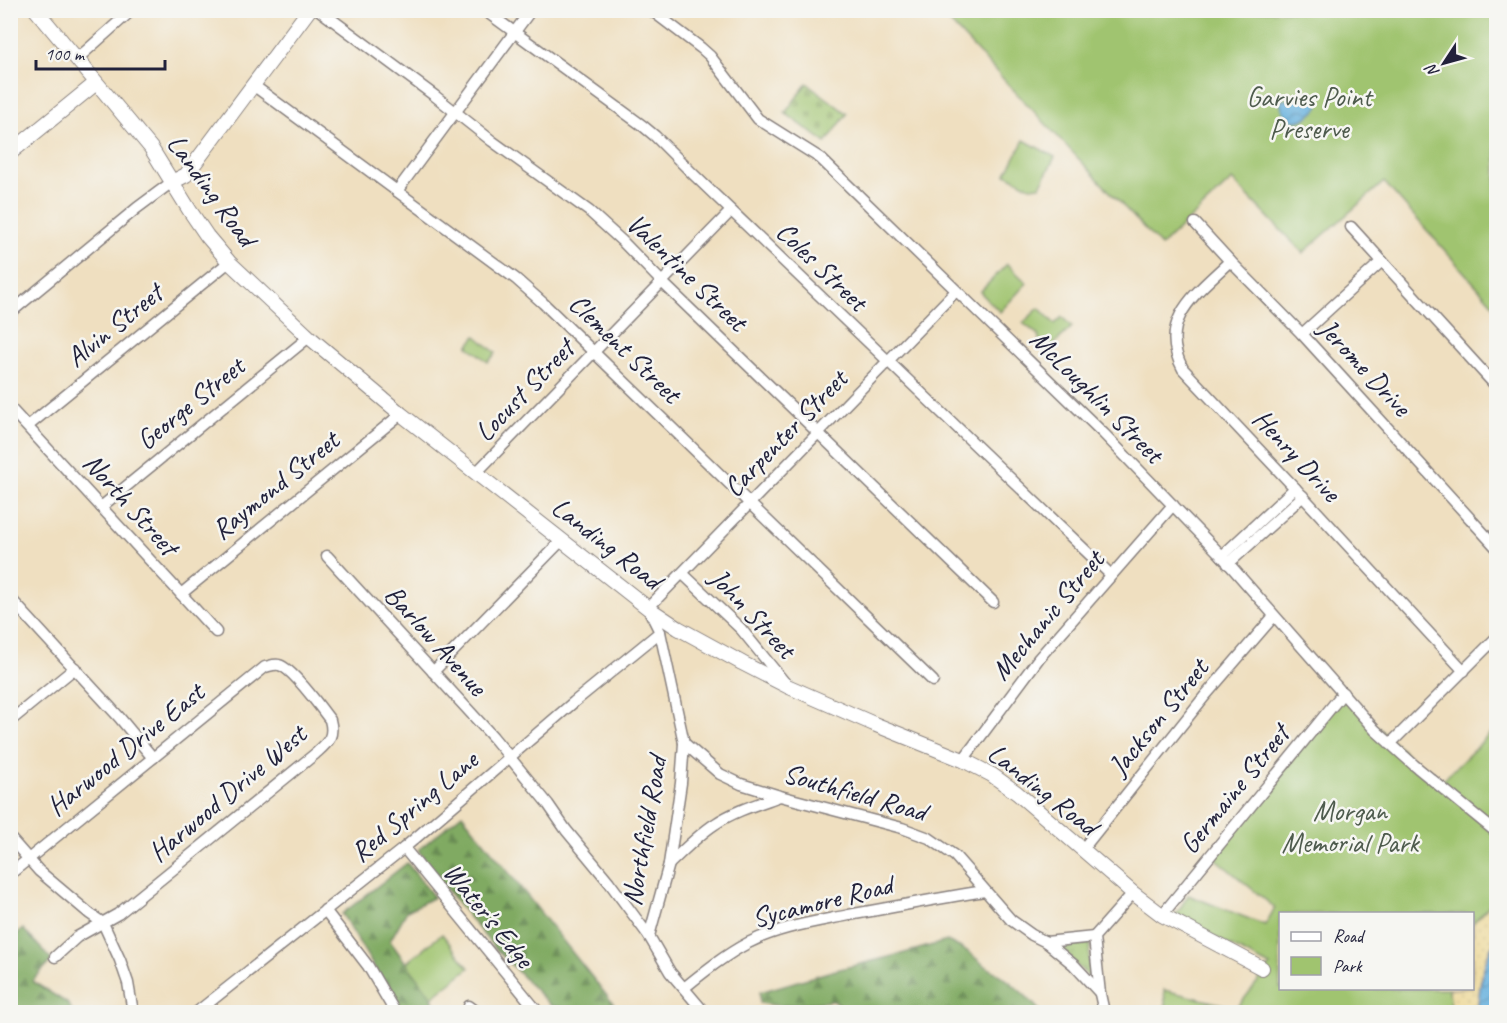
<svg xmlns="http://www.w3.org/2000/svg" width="1507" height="1023" viewBox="0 0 1507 1023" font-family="Caveat,sans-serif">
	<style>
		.grass { fill: url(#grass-tufts); stroke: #617355; stroke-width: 1.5 }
		.forest { fill: url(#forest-firs); stroke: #51664e; stroke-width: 1.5 }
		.sand { fill: url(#sand-dots); stroke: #887e6c; stroke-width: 1.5 }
		.cemetery { fill: url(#cemetery-stones); stroke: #617355; stroke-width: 1.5 }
		.park { fill: #a0c46f; stroke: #617355; stroke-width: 1.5 }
		.water { fill: url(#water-waves); stroke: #44698c; stroke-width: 1.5 }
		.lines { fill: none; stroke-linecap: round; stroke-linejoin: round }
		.street-casing { stroke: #88807e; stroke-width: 13 }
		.secondary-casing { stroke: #88807e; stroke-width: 16 }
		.street { stroke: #fff; stroke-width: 10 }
		.secondary { stroke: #fff; stroke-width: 14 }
		.labels { text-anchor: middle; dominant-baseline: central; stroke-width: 5; stroke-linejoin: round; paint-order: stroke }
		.park-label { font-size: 28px; fill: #4e5b4d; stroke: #f6f6f2 }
		.street-label { font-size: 28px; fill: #22223b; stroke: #f6f6f2 }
	</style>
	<defs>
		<pattern id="grass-tufts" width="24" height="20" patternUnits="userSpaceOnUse" patternTransform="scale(1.5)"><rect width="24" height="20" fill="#a0c46f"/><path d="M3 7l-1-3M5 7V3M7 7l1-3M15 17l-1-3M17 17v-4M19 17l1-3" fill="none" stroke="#8aa861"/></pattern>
		<pattern id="forest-firs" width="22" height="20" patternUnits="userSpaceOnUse" patternTransform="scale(1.5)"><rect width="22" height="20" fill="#80aa62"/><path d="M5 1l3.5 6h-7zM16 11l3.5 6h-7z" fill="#688a52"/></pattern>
		<pattern id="sand-dots" width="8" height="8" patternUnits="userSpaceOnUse" patternTransform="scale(1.5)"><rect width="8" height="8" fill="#eeda9e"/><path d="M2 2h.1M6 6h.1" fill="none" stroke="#ccbb89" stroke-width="1.8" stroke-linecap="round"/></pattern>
		<pattern id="cemetery-stones" width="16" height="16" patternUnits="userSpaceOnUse" patternTransform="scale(1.5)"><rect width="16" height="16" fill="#a0c46f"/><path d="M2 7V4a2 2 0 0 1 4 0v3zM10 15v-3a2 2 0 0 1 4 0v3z" fill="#8aa861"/></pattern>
		<pattern id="water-waves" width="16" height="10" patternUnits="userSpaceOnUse" patternTransform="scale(1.5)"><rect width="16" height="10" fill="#65b0de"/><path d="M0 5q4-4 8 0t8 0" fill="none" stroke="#538fb5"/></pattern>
	</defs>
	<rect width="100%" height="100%" fill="#f6f6f2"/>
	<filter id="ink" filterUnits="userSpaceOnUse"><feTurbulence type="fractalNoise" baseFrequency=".0167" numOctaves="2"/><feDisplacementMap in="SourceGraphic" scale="12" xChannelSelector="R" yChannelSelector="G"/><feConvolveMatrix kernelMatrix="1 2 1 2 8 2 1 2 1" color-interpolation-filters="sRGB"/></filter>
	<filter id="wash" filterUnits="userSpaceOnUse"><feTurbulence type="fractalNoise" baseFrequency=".008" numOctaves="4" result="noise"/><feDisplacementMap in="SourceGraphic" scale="24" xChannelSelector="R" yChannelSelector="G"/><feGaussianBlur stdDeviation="1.35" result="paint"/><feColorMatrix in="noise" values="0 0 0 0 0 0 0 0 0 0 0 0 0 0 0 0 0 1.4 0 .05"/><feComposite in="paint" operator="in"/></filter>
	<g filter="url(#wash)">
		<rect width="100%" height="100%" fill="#efdfc0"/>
		<!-- grass -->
		<polygon class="grass" points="1090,943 1089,959 1090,978 1060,949"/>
		<!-- forest -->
		<g class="forest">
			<polygon points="462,814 619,1011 620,1012 595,1012 590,1008 574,1010 551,1006 491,944 447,890 418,850"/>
			<polygon points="407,863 434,897 407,911 390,941 406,963 432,997 436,1012 401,1012 342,914"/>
			<polygon points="23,929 52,960 32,981 67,1003 73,1012 11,1012 11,939"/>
			<polygon points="947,941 967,951 984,965 1009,981 1028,998 1041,1012 855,1012 833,1001 781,1006 760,1003 760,992 832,971 901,954"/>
		</g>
		<!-- sand -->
		<polygon class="sand" points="1494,900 1496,902 1496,939 1490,949 1481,977 1477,1012 1452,1012 1449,993 1449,989 1472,988 1473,923"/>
		<!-- cemetery -->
		<polygon class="cemetery" points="807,83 847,114 826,143 785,113"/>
		<!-- park -->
		<g class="park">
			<polygon points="939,11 1496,11 1496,308 1384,182 1303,253 1232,180 1161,246"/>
			<polygon points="1024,140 1055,157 1040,186 1030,187 1006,174"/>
			<polygon points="1007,264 1027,283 1000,312 980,292"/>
			<polygon points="1039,308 1055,324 1062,317 1072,327 1051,347 1048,343 1040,343 1038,335 1023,323"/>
			<polygon points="476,336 496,353 488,362 468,346"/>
			<polygon points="1343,695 1439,784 1496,728 1496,902 1494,900 1473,923 1472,914 1280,914 1280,988 1449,989 1449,993 1452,1012 1166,1012 1164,990 1237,1008 1270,966 1175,917 1188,895 1265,925 1275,908 1212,856"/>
			<polygon points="442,934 469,968 432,997 406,963"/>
		</g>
		<!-- water -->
		<g class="water">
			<path d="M1314 96 1318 100C1318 102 1319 104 1319 105 1317 112 1302 122 1294 121 1287 120 1281 108 1280 102L1282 100H1295Z"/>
			<path d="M1496 939V1012H1477C1480 987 1482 961 1496 939Z"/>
		</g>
	</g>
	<g filter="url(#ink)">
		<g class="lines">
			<!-- street casing -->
			<g class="street-casing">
				<g id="street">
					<polyline points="319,10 435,96 492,141 589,211 622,241 662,282 993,602"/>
					<polyline points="484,10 643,126 655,136 694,175 1111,575"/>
					<polyline points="651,10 701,48 710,56 758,119 820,158 1104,434 1222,556 1375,730 1414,765 1496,832"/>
					<polyline points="77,59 132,10"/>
					<polyline points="253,85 516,279 543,303 933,681"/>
					<polyline points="397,191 531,10"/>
					<polyline points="1195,223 1230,261 1302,334 1496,547"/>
					<polyline points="1351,227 1496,386"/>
					<path d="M1230 261C1198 292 1156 320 1183 369L1295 488 1464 671"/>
					<polyline points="10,313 137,208 172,182"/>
					<polyline points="1302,334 1382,261"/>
					<polyline points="10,408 216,632"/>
					<polyline points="28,426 229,262"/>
					<polyline points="476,473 731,211"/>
					<polyline points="101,507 309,337"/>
					<polyline points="327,556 493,737 548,804 566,830 609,882 649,936"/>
					<polyline points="1222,556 1295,488"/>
					<polyline points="1228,564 1303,496"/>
					<polyline points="683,574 741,629 785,683"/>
					<polyline points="181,594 401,414"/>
					<polyline points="10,598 119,717 153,758"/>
					<polyline points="433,672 562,540"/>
					<polyline points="10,721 75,668"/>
					<polyline points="684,743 720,774 741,784 780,796 902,828 929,838 955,856 1011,920 1032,935 1046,942 1094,937"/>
					<polyline points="1390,744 1496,638"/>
					<polyline points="963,760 1039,658 1173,505"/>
					<polyline points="10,838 39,871 90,914 103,923 120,960 128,983 133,1012"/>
					<polyline points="404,848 538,1012"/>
					<polyline points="1082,850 1204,697 1274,616"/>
					<path d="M669 864C684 850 698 835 715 824 734 811 758 804 780 796"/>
					<path d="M10 874 265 667C270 666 274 664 279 665 292 668 321 708 330 720 335 738 327 743 315 754L118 914 77 937 55 957"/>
					<polyline points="325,910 368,966 395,1012"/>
					<polyline points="1162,915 1343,693"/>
					<polyline points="1046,942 1074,965 1100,993"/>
					<path d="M684 988C704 972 725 955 748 943 779 927 815 922 849 915 894 907 939 898 985 891"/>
					<polyline points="469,1006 477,1012"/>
					<polyline points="197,1012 404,848 574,702 660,632"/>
					<polyline points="704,1012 670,972 649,936 669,864 681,783 684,743 660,632 648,608 956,291"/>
					<polyline points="1104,1012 1100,994 1094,937 1133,893"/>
				</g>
			</g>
			<!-- secondary casing -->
			<g class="secondary-casing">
				<g id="secondary">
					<polyline points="36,10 151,148 190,211 207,236 229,262 309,337 401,414 648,608 678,628 742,663 787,686 874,724 963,760 992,775 1017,793 1133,893 1162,915 1262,968"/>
					<polyline points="10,153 96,83"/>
					<polyline points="172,182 186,175 309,10"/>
				</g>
			</g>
			<!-- street -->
			<use href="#street" class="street"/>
			<!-- secondary -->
			<use href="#secondary" class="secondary"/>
		</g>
	</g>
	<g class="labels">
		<!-- park labels -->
		<g class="park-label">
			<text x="1309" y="96">Garvies Point<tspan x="1309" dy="32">Preserve</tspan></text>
			<text x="1350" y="810">Morgan<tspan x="1350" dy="32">Memorial Park</tspan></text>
		</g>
		<!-- street labels -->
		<g class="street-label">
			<text transform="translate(212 190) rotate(54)">Landing Road</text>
			<text transform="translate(822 266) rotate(44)">Coles Street</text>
			<text transform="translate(687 272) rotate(44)">Valentine Street</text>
			<text transform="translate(114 325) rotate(-39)">Alvin Street</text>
			<text transform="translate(625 348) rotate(44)">Clement Street</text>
			<text transform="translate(1365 367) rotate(47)">Jerome Drive</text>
			<text transform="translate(524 390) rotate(-46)">Locust Street</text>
			<text transform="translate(1097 396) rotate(45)">McLoughlin Street</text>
			<text transform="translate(190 403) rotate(-39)">George Street</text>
			<text transform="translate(785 433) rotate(-46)">Carpenter Street</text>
			<text transform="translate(1297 455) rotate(47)">Henry Drive</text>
			<text transform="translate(275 485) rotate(-39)">Raymond Street</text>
			<text transform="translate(131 504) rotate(48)">North Street</text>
			<text transform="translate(607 543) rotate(38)">Landing Road</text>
			<text transform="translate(753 613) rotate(47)">John Street</text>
			<text transform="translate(1047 615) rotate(-50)">Mechanic Street</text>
			<text transform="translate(436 640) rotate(48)">Barlow Avenue</text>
			<text transform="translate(1158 717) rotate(-51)">Jackson Street</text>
			<text transform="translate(125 749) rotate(-39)">Harwood Drive East</text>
			<text transform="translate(1043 789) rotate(38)">Landing Road</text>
			<text transform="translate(1234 789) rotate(-51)">Germaine Street</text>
			<text transform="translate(855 792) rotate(16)">Southfield Road</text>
			<text transform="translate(227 793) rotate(-40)">Harwood Drive West</text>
			<text transform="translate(414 806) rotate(-40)">Red Spring Lane</text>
			<text transform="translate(644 831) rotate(-80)">Northfield Road</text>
			<text transform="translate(822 901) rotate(-14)">Sycamore Road</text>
			<text transform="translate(489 915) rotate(51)">Water's Edge</text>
		</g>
	</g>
	<!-- margin -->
	<rect width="1507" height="1023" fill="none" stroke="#f6f6f2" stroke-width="36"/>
	<!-- legend -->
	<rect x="1279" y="912" width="195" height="78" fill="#f6f6f2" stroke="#a1a1a9" stroke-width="1.5"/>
	<rect x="1291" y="932" width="30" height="9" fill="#ffffff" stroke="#a1a1a9" stroke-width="1.5"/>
	<text x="1333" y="942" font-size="18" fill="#22223b">Road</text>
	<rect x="1291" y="957" width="30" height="18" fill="#a0c46f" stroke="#a1a1a9" stroke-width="1.5"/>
	<text x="1333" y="972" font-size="18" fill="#22223b">Park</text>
	<!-- north arrow -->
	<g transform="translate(1444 63) rotate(234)" stroke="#f6f6f2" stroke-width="4.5" paint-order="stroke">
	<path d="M0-4.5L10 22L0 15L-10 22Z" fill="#22223b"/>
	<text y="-9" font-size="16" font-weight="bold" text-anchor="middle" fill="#22223b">N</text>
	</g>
	<!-- scale -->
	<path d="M36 60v9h129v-9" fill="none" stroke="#22223b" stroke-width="3"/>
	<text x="45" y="60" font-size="18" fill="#22223b" stroke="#f6f6f2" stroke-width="4.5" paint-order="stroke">100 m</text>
</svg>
